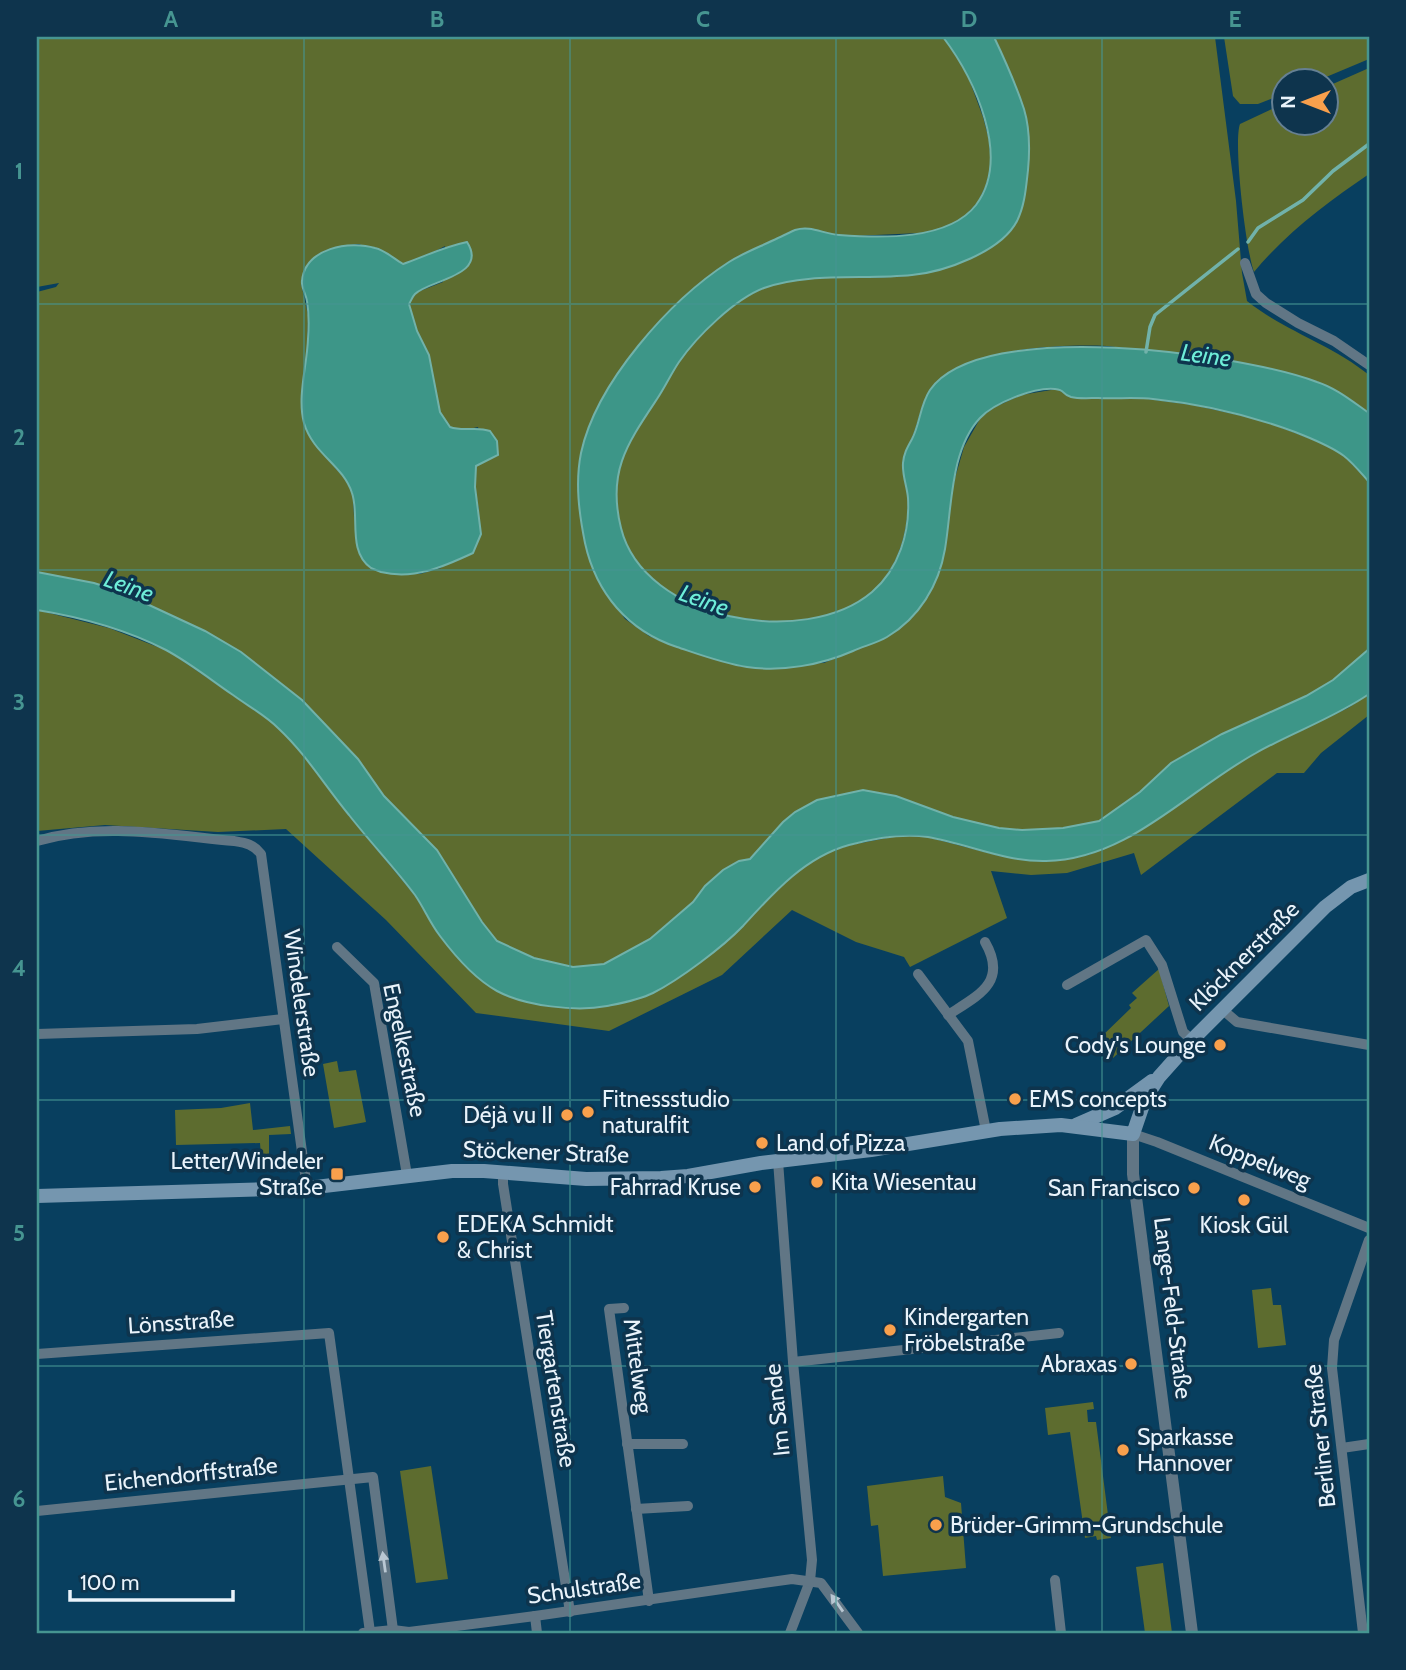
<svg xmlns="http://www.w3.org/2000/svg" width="1406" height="1670" viewBox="0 0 1406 1670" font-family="Cabin,sans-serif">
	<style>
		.green { fill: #5d6c2f; fill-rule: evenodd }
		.water { fill: #3d9688; stroke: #71b2aa; stroke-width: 2 }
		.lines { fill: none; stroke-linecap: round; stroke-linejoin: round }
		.stream { stroke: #71b2aa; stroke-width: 3.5 }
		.minor { stroke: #617685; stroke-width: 10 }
		.tertiary { stroke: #617685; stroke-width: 12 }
		.secondary { stroke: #7596af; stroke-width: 14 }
		.oneway { fill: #b9c7d2 }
		.grid { fill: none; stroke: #469591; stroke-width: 2; stroke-opacity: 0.55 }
		.poi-dot { fill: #f9a04c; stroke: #0e344d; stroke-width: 2.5 }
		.labels { text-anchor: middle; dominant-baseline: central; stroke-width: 7; stroke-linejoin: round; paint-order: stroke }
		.street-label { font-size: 23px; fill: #e9f3fb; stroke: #0e344d }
		.poi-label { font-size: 23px; fill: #e9f3fb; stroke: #0e344d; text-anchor: start }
		.water-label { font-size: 24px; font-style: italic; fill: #6eedd8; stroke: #0e344d }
		.neatline { fill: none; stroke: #469591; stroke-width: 2.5 }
		.grid-label { font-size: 23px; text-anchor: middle; font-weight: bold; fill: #469591 }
	</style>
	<rect width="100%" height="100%" fill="#083f5f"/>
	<!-- green -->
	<g class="green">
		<path d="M37 37H943L966 71 983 117 989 140 991 165 986 185 978 202 964 217 943 229 920 233 853 236 832 235 810 228 794 230 725 264 690 291 647 335 609 387 599 407 578 483 586 547 591 565 598 580 625 619 649 636 665 643 742 667 824 663 869 644 901 626 929 596 955 478 964 447 981 417 995 407 1021 395 1057 389 1070 397 1148 399 1193 405 1261 420 1327 445 1344 456 1369 482V649L1333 680 1306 696 1222 734 1171 763 1140 792 1099 821 1063 828 1022 830 999 828 953 817 896 796 863 790 817 800 795 812 749 859 739 861 705 886 693 902 650 939 604 964 573 967 534 958 497 941 482 922 451 872 384 796 358 759 205 631 119 591 94 583 37 572V292L56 287 59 283 37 287ZM359 244 403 264 424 257 445 246 443 282 415 293 409 304 417 331 429 355 440 412 450 427 460 431 478 427 484 460 476 466 475 487 479 511 441 568 420 574H391L354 517 353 495 346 479 335 468 307 361 308 315 301 283C321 254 322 247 359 244Z"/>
		<path d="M994 37H1215L1236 201 1242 273 1247 301C1286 332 1331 344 1369 375V413C1359 406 1349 397 1338 392 1324 386 1308 383 1294 379 1265 370 1235 359 1206 355 1193 353 1180 354 1168 353 1147 351 1127 348 1107 346 1059 344 967 348 933 386 921 400 920 419 913 435 909 445 904 452 903 463 901 476 908 488 908 501 908 554 882 601 828 616 797 625 745 621 715 612 640 591 594 526 626 449 633 429 647 415 658 398 665 387 670 375 677 364 693 341 719 317 742 300 788 267 859 283 913 275 940 271 975 257 997 241L1024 111Z"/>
		<polygon points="1224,37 1369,37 1369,59 1319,80 1284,80 1283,94 1258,104 1240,104 1233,96"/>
		<path d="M1369 68V174C1328 202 1286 233 1254 272 1246 251 1233 143 1240 124L1283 104 1284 122H1326V87Z"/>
		<polygon points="37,610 109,628 168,651 276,725 311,763 345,811 416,897 437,933 458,958 497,991 520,999 554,1006 577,1008 601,1007 653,993 698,963 741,928 761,903 810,862 827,852 851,845 902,835 927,837 1000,856 1036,861 1089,855 1139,831 1222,773 1257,752 1348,708 1369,694 1369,715 1321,753 1304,773 1277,773 1141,875 1134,853 1067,873 1031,875 991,871 1007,918 910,967 904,957 856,942 792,910 722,975 609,1031 476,1013 386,920 286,829 218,832 105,825 37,831"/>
		<polygon points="1159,969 1169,1006 1113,1058 1100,1038 1131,1008 1129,1005 1137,998 1132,993"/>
		<polygon points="337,1061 339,1072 356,1070 366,1122 334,1128 323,1064"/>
		<polygon points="250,1103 253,1130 290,1126 291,1134 269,1135 269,1157 261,1157 260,1143 176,1145 175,1110 221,1108"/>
		<polygon points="1271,1288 1273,1305 1281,1305 1286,1345 1258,1348 1252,1290"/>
		<polygon points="1093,1402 1094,1409 1087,1410 1088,1422 1096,1422 1111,1538 1097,1540 1096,1536 1085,1538 1070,1432 1048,1435 1045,1408"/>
		<polygon points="431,1466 448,1579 416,1583 400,1471"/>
		<polygon points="943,1476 945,1497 961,1503 966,1568 883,1576 878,1525 871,1526 867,1486"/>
		<polygon points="1163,1563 1172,1633 1145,1633 1136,1567"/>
	</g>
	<!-- water -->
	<g class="water">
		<path d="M943 37H994C1005 60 1016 85 1024 109 1030 129 1030 149 1028 170 1026 187 1025 205 1017 221 1001 252 944 272 912 275 865 280 809 272 764 288 735 299 697 336 679 362 671 374 665 387 657 399 627 444 607 472 621 528 644 621 805 649 872 592 899 569 910 532 908 498 907 486 902 475 903 463 904 453 907 448 912 439 920 424 920 405 930 390 982 316 1242 354 1317 382 1336 388 1353 402 1369 413V482C1361 473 1353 463 1344 456 1329 445 1312 439 1295 432 1249 415 1202 404 1153 399 1135 397 1116 399 1098 398 1090 398 1079 399 1071 397 1061 394 1066 390 1055 389 1034 387 994 403 980 418 950 450 952 508 945 549 939 585 919 618 887 637 877 643 864 646 853 651 821 665 782 672 747 667 725 664 698 654 677 647 628 631 596 593 585 543 579 513 575 483 581 453 596 383 670 300 729 262 745 252 762 246 778 238 781 237 792 231 795 230 811 225 823 234 839 235 880 238 948 241 976 205 1012 157 974 78 943 37Z"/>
		<path d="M467 242C489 276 429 280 415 294 412 297 411 301 409 304L417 331 429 355 440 412 450 427C464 432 476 426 490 431L497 441 498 455 476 466 475 487 481 534 473 553C443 567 414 580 381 572 379 571 373 569 371 568 347 551 360 516 352 493 343 465 313 454 304 423 297 397 307 366 308 339 309 326 309 313 307 301 306 294 301 287 302 281 305 248 350 240 375 248 385 250 394 259 403 264 426 256 443 247 467 242Z"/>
		<path d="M37 572 94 583 119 591 205 631 241 652 302 700 358 759 384 796 437 850 482 922 497 941 534 958 573 967 604 964 650 939 693 902 705 886 723 870 739 861 750 859 783 822 795 812 817 800 863 790 896 796 953 817 999 828 1022 830 1063 828 1099 821 1140 792 1171 763 1222 734 1306 696 1333 680 1369 649V694C1334 718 1293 732 1256 753 1188 790 1128 860 1046 861 1005 862 968 844 928 837 902 833 875 838 849 845 805 857 773 893 743 926 723 947 679 980 653 993 639 1000 622 1003 607 1006 576 1012 525 1006 497 991 475 979 455 956 440 936 430 923 424 908 415 895 394 867 370 842 349 815 325 786 306 754 278 728 265 715 248 706 233 695 211 680 190 663 166 650 127 630 80 617 37 610Z"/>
	</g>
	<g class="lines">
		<!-- stream -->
		<g class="stream">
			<polyline points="1248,242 1258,228 1303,200 1333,171 1369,144"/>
			<polyline points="1146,352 1150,327 1155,315 1238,249"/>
		</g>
		<!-- minor -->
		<g class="minor">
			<polyline points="1245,263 1256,294 1266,303 1298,323 1334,341 1369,365"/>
			<path d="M37 841C101 822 169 835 234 841 246 843 253 844 261 854L307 1188"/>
			<polyline points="337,947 374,983 407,1175"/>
			<polyline points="918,974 968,1041 986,1131"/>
			<polyline points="1067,985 1146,940 1162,965 1183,1032 1192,1040"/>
			<polyline points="1223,1010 1237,1022 1369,1045"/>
			<path d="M948 1015C979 995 1008 982 985 942"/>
			<polyline points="37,1034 197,1029 283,1019"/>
			<polyline points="1133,1134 1157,1142 1369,1228"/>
			<polyline points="778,1161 793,1362 812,1560 810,1581 790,1633"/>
			<polyline points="503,1172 503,1184 570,1612"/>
			<polyline points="624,1308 609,1309 649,1601"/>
			<polyline points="37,1354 329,1333 370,1632"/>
			<polyline points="793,1362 1059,1333"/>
			<polyline points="627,1444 683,1444"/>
			<polyline points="1342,1448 1369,1444"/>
			<polyline points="636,1509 688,1506"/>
			<polyline points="37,1511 373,1477 393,1630"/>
			<polyline points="1055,1580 1061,1633"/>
			<polyline points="535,1616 537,1633"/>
			<polyline points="363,1633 393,1630 409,1632 535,1616 792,1579 821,1583 858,1633"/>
			<polyline points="1363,1633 1332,1368 1334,1340 1369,1240"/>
		</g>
		<!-- tertiary -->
		<polyline class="tertiary" points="1133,1134 1133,1174 1192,1633"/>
		<!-- secondary -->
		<g class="secondary">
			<polyline points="1076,1125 1115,1108 1152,1081"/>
			<polyline points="37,1196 307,1188 452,1171 484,1171 586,1179 661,1178 688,1176 761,1163 871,1150 1000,1129 1061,1125 1133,1134 1145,1099 1159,1077 1192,1040 1325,907 1351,887 1369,880"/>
		</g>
	</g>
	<!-- one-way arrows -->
	<defs><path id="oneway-solid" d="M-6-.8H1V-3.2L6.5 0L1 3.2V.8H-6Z" transform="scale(1.75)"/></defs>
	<g class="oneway">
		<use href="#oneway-solid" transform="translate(384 1562) rotate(-98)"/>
		<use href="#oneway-solid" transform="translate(837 1603) rotate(-125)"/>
	</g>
	<!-- grid -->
	<path class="grid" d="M304 37V1633M570 37V1633M836 37V1633M1102 37V1633M37 304H1369M37 570H1369M37 835H1369M37 1100H1369M37 1366H1369"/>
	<!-- markers -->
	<g class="poi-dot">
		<circle cx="1220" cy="1045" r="7"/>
		<circle cx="1015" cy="1099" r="7"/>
		<circle cx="588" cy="1112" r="7"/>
		<circle cx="567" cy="1115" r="7"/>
		<circle cx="762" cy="1143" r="7"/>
		<rect x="330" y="1167" width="14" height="14" rx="3.5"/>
		<circle cx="817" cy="1182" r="7"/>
		<circle cx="755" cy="1187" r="7"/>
		<circle cx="1194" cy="1188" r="7"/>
		<circle cx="1244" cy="1200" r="7"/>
		<circle cx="443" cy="1237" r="7"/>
		<circle cx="890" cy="1330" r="7"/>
		<circle cx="1131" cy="1364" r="7"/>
		<circle cx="1123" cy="1450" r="7"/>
		<circle cx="936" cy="1525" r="7"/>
	</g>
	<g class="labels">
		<!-- street labels -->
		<g class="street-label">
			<text transform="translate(1244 956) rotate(-45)">Klöcknerstraße</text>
			<text transform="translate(302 1003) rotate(82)">Windelerstraße</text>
			<text transform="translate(405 1050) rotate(78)">Engelkestraße</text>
			<text transform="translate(546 1152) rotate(2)">Stöckener Straße</text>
			<text transform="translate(1260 1161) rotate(22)">Koppelweg</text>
			<text transform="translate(1173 1308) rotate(83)">Lange-Feld-Straße</text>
			<text transform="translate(181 1322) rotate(-4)">Lönsstraße</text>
			<text transform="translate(638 1366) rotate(82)">Mittelweg</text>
			<text transform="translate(556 1389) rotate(81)">Tiergartenstraße</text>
			<text transform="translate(777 1410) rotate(-96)">Im Sande</text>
			<text transform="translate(1320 1436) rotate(-96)">Berliner Straße</text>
			<text transform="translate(191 1474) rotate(-6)">Eichendorffstraße</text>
			<text transform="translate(584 1588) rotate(-8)">Schulstraße</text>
		</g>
		<!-- poi labels -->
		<g class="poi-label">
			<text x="1206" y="1045" text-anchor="end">Cody's Lounge</text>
			<text x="602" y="1099">Fitnessstudio<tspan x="602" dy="26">naturalfit</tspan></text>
			<text x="1029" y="1099">EMS concepts</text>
			<text x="553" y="1115" text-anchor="end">Déjà vu II</text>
			<text x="776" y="1143">Land of Pizza</text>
			<text x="323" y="1161" text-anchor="end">Letter/Windeler<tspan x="323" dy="26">Straße</tspan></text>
			<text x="831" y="1182">Kita Wiesentau</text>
			<text x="741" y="1187" text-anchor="end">Fahrrad Kruse</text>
			<text x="1180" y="1188" text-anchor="end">San Francisco</text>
			<text x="457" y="1224">EDEKA Schmidt<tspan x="457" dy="26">&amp; Christ</tspan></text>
			<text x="1244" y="1225" text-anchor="middle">Kiosk Gül</text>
			<text x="904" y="1317">Kindergarten<tspan x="904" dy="26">Fröbelstraße</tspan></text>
			<text x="1117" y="1364" text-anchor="end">Abraxas</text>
			<text x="1137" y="1437">Sparkasse<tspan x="1137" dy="26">Hannover</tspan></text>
			<text x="950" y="1525">Brüder-Grimm-Grundschule</text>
		</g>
		<!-- water labels -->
		<g class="water-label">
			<text transform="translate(1206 355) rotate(7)">Leine</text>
			<text transform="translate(129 586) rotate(20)">Leine</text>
			<text transform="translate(704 600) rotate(20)">Leine</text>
		</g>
	</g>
	<!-- border -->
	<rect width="1406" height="1670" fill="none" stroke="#0e344d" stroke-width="77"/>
	<!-- north arrow -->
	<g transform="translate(1305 102) rotate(270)"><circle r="33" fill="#0e344d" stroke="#668093" stroke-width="2"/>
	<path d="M0-5L12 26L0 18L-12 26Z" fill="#f9a04c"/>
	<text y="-10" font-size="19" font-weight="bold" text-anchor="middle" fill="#e9f3fb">N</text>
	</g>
	<!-- scale -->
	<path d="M70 1590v10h163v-10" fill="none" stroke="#e9f3fb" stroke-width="3.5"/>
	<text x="80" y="1590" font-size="21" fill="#e9f3fb" stroke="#0e344d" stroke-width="5" paint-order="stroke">100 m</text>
	<rect x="38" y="38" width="1330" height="1594" class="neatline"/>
	<g class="grid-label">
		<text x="171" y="27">A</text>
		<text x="437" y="27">B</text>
		<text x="703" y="27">C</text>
		<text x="969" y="27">D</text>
		<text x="1235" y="27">E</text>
		<text x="19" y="179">1</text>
		<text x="19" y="445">2</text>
		<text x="19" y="710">3</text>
		<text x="19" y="976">4</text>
		<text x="19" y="1241">5</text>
		<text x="19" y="1507">6</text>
	</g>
</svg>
